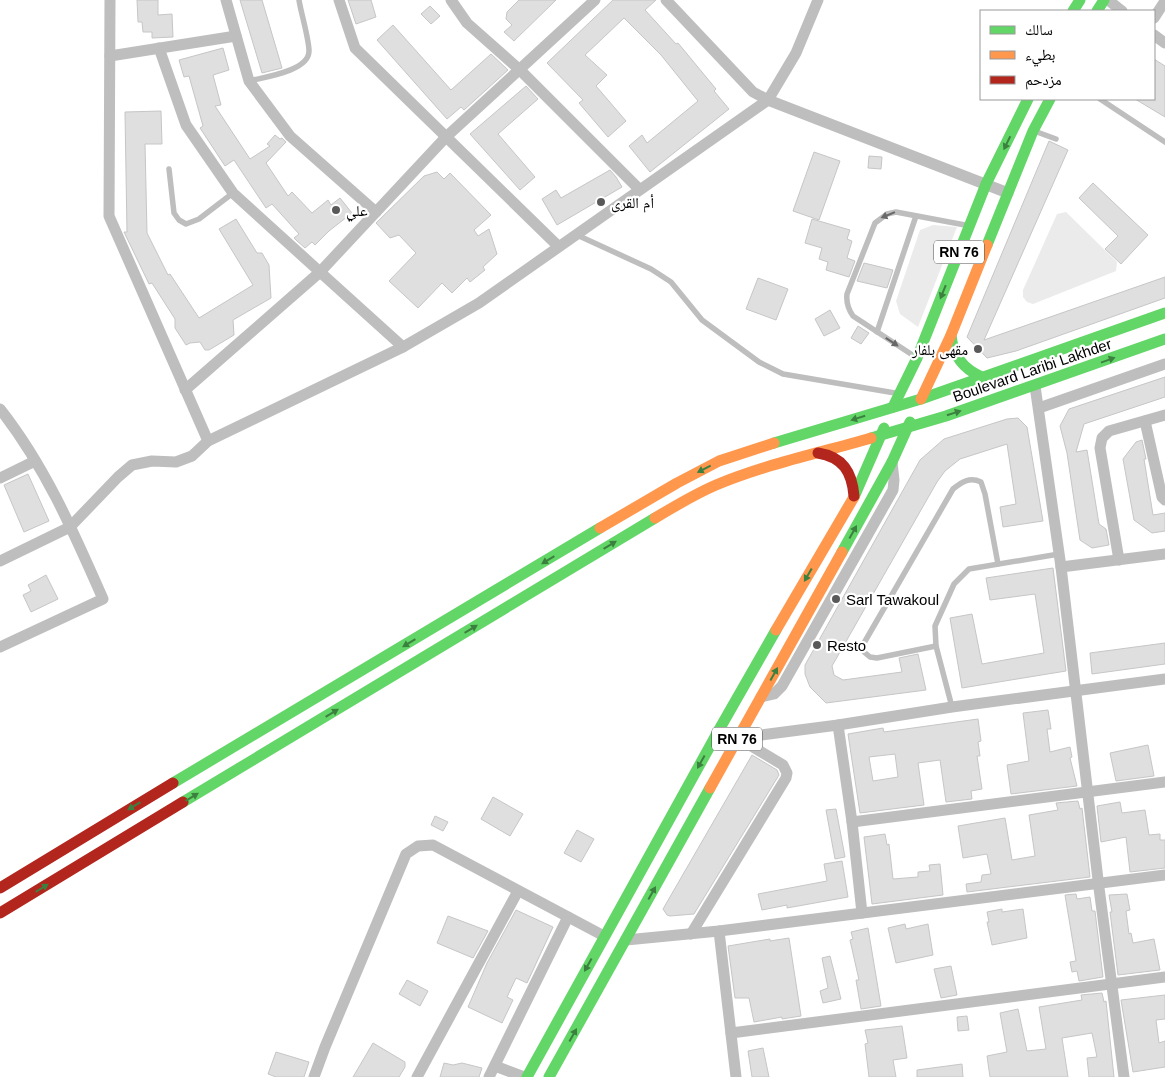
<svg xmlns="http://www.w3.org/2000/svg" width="1165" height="1077" viewBox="0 0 1165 1077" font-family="Arial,'Noto Naskh Arabic',sans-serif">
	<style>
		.green { fill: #ebebeb }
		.building { fill: #dfdfdf; stroke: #c6c6c6; fill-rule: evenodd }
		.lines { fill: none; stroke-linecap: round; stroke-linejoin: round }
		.lane { stroke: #bebebe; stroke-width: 5.5 }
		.street { stroke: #bebebe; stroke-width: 11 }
		.fast { stroke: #63d668; stroke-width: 11 }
		.slow { stroke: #ff974d; stroke-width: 11 }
		.jam { stroke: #b3261e; stroke-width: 11 }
		.oneway { fill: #3b803e }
		.oneway2 { fill: #686868 }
		.poi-dot { fill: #595959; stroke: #fff; stroke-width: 2 }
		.labels { text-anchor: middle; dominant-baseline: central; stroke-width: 4.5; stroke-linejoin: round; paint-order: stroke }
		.shield { fill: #fff; stroke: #4c4c4c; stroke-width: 1 }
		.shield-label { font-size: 14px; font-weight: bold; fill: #000 }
		.poi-label { font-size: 15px; fill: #000; stroke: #fff; text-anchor: start }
		.street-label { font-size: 15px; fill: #000; stroke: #fff }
	</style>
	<rect width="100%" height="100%" fill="#fff"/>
	<!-- green -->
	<g class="green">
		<polygon points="1066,212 1117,262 1116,271 1033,304 1027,302 1023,297 1023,290 1057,214"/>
		<polygon points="933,225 957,227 918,327 900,314 896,301 920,230"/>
	</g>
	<!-- building -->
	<g class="building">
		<polygon points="137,0 158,0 158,15 172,14 173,37 152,38 152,32 143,32 142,22 138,22"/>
		<polygon points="240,0 262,0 282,68 262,73"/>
		<polygon points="348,0 371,0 376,17 356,24"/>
		<polygon points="519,0 556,0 514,41 504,32 512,25 506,19 507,12"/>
		<polygon points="613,0 656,0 645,10 676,44 678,43 716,89 714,91 729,109 650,172 629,146 642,135 647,143 698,101 661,55 624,18 585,55 607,75 596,86 626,121 608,137 579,103 583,100 547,63"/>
		<polygon points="430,6 440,16 431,24 421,14"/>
		<polygon points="393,25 451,90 491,54 508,70 464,110 461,107 447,119 377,40"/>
		<polygon points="223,48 229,70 213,75 221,105 215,106 250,159 270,146 267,144 275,135 280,139 282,138 286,142 266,163 288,196 292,192 312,213 328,200 331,205 340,198 352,213 329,231 315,245 312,242 305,248 296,240 294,238 299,234 272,204 266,208 234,160 225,166 200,128 203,126 189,76 184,77 179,60"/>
		<polygon points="1154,59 1165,66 1165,117 1135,99 1154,99"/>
		<polygon points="526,86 538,99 498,134 535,177 520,190 470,134"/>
		<polygon points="161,111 162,144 145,144 147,233 168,275 170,274 199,318 253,285 219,229 236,219 257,253 262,253 269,265 271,298 233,320 234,335 209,350 205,350 200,342 190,343 186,345 175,328 175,319 152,283 149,284 124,232 127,232 125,112"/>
		<polygon points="1049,141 1068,150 984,340 1165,277 1165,298 1016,351 987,358 967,337"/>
		<polygon points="814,152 840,161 819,220 793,211"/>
		<polygon points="869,156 882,157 881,169 868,168"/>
		<polygon points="610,170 616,177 622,187 557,225 542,199 556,190 561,198"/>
		<polygon points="437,172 444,179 450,173 491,215 474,230 478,236 489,229 497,254 483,267 485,270 470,282 467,278 452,293 442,283 418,308 389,281 416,253 399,235 390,238 376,223 424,176"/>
		<polygon points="1093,183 1148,235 1121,264 1105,249 1118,236 1079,198"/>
		<polygon points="812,219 850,230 847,239 852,241 847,258 855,261 849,277 826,270 828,262 819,259 822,248 805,243"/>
		<polygon points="864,263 893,270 887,288 857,281"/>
		<polygon points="758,278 788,289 776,320 746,309"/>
		<polygon points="830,310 840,328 824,336 815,319"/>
		<polygon points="858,326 869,333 861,344 851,338"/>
		<polygon points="1165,377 1165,397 1084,424 1076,452 1087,450 1099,524 1106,529 1109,545 1092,548 1080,540 1067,453 1060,426 1069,409"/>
		<polygon points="1018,418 1027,427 1043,521 1003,527 1000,507 1016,504 1007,444 960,459 945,471 937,482 832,666 834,675 843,680 902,672 899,658 918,654 926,690 826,703 810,687 805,674 805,665 920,460 944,439 1007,419"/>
		<polygon points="1142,440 1146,459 1144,459 1153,515 1165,513 1165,531 1152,533 1134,520 1123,459 1136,442"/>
		<polygon points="28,474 49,521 24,532 4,485"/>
		<polygon points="1053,568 1066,671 962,688 950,618 972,614 982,664 1044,653 1035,594 990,600 986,578"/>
		<polygon points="46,575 58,599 31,612 23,595 31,591 28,585"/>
		<polygon points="1165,643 1165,664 1092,674 1090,653"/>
		<polygon points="1048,710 1051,729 1047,729 1050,752 1070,747 1072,757 1070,758 1077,786 1011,794 1007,765 1029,761 1023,713"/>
		<path d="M978 719 981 741 978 742 980 756H977L982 789 971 791 972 799 946 802 940 760 918 763 924 805 860 813 848 734 883 728 884 732ZM895 754 898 777 873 781 869 757Z"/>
		<polygon points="1148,745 1154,776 1116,781 1110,753"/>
		<polygon points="752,755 777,770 779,775 694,914 670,916 667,915 663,909"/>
		<polygon points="493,797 523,814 510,836 481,819"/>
		<polygon points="1078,801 1080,809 1082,808 1090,877 967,892 966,884 981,882 982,875 991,874 987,854 963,858 958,826 1005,818 1012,860 1035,856 1029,815 1058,810 1056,803"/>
		<polygon points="1120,802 1122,813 1145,810 1149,835 1160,834 1160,840 1165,840 1165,868 1130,872 1126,837 1101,842 1097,806"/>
		<polygon points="836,809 845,857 835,859 826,810"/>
		<polygon points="435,816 448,822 443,831 431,825"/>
		<polygon points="577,830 594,839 581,862 564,853"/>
		<polygon points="885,834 887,845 889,844 893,879 918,877 918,872 930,871 929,865 940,864 943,895 872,904 864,837"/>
		<polygon points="842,861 848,897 787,908 787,905 762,910 758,894 827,881 824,864"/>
		<polygon points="1076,894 1077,899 1090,897 1092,911 1095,911 1103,977 1079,981 1077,971 1072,972 1070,962 1076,961 1065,895"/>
		<polygon points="1127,894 1130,910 1126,911 1129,934 1131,933 1133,943 1154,939 1160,970 1118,975 1110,912 1112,912 1109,895"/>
		<polygon points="1002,909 1002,912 1023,909 1027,938 992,945 987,922 989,922 987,912"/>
		<polygon points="516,910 553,927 527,983 516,978 507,997 513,1000 502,1023 468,1007 487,963"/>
		<polygon points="448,916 488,931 473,958 437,943"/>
		<polygon points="905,924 906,929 928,924 933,955 896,963 888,928"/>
		<polygon points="868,928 881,1006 861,1009 856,980 859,980 850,940 853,939 851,932"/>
		<polygon points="789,938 801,1016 782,1019 782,1017 754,1022 749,998 735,998 728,946 770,939 770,941"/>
		<polygon points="830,956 841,999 823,1003 820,991 828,988 822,958"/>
		<polygon points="951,966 957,995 941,998 934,969"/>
		<polygon points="407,980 428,991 420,1006 399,994"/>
		<polygon points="1102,993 1104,1002 1106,1001 1114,1077 1089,1077 1087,1058 1097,1057 1092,1033 1062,1038 1068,1077 990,1077 987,1056 1007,1052 1000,1013 1018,1009 1027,1051 1046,1049 1039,1007 1082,1000 1081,995"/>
		<polygon points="1165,995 1165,1019 1156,1020 1159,1043 1165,1041 1165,1067 1133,1072 1121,1000"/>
		<polygon points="967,1016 969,1030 958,1031 957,1017"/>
		<polygon points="902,1026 907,1058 893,1060 896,1077 869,1077 865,1044 868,1043 865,1030"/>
		<polygon points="373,1043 405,1062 405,1067 399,1077 353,1077"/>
		<polygon points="763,1048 769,1077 752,1077 748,1051"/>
		<polygon points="276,1052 309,1062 304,1077 276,1077 268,1074"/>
		<polygon points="444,1063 453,1065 462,1063 482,1068 479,1077 440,1077"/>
		<polygon points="962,1064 963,1077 917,1077 917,1070"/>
	</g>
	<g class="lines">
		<!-- lane -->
		<g class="lane">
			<path d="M249 81C265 77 309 71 309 51 309 39 301 13 299 0"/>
			<polyline points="1100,99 1165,142"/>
			<polyline points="1037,132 1056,139"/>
			<polyline points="169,169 174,213 179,220 186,224 199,219 233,193"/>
			<polyline points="577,235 651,269 671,282 702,320 759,362 783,374 895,393"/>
			<polyline points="877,332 916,216"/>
			<path d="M914 356 853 316C848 309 846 303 847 294L875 223 887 214 896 212 965 225"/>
			<path d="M936 646 877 658 870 657 864 652V643L953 489C963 481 970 477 981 482L985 494 998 564"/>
			<polyline points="952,707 936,646 935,626 954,584 969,569 1059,554"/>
		</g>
		<!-- street -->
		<g class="street">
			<polyline points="110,0 109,216 208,441"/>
			<polyline points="226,0 249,81 290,136 376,212"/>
			<polyline points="339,0 355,48 558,246"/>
			<polyline points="451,0 467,23 520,70 639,189"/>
			<polyline points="818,0 796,53 768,100 1008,193"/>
			<polyline points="1108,0 1122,11"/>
			<polyline points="1154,18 1165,1"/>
			<polyline points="1154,35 1165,43"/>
			<polyline points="159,48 186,125 233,193 320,272 185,390"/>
			<polyline points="110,56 236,36"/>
			<polyline points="403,347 320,272 446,137 595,0"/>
			<polyline points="1035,386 1061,567 1099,888 1124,1077"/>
			<polyline points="1039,408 1165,364"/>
			<path d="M0 409C45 466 74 533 103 599L0 647"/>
			<polyline points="1145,421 1162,497 1165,500"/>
			<polyline points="0,478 35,461"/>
			<polyline points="1119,560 1100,448 1102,438 1109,431 1165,415"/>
			<polyline points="0,561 70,527 118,477 132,465 152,461 176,462 192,456 208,441 403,347 479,303 768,100 753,92 666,0"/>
			<polyline points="1061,567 1165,554"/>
			<polyline points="761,697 774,694 782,686 893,490 894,480 892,462"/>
			<polyline points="838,725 852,822 862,913"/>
			<polyline points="738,738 838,725 952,707 1165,679"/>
			<polyline points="852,822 1165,782"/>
			<polyline points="719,931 736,1077"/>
			<polyline points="691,934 786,778 787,773 783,765 738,738"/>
			<polyline points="626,940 719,931 1165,875"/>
			<polyline points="731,1033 1165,977"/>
			<polyline points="495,1066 524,1077"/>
			<polyline points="314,1077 325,1047 406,854 418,846 433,845 604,936"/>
			<polyline points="417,1077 518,891"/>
			<polyline points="489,1077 568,917"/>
		</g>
		<!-- fast -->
		<g class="fast">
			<polyline points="1073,11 1080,0"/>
			<polyline points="1097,11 1104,0"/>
			<polyline points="987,245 1033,131 1050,99"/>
			<path d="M951 335C953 356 963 369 982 377"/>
			<polyline points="893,407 917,358 986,184 1028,99"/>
			<polyline points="871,438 946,416 1165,339"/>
			<polyline points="774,443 921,399 1165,313"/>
			<polyline points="854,497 884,428"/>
			<polyline points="842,552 892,462 910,422"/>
			<polyline points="173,783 600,528"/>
			<polyline points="183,802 655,518"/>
			<polyline points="527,1077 720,728 776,630"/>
			<polyline points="549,1077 710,788"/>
		</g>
		<!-- slow -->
		<g class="slow">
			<polyline points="921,399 951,335 987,245"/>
			<path d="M655 518C675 506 695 494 716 485 766 464 820 453 871 438"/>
			<polyline points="600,528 677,483 719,461 774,443"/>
			<polyline points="776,630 854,497"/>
			<polyline points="710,788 842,552"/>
		</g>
		<!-- jam -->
		<g class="jam">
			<path d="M818 453C843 457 852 472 854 496"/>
			<polyline points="0,888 173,783"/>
			<polyline points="0,913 183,802"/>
		</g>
	</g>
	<!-- one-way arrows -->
	<defs><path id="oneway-solid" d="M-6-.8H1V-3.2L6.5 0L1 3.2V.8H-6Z" transform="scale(1.25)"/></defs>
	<g class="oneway">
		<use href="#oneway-solid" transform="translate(1007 143) rotate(116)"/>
		<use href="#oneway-solid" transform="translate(943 292) rotate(112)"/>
		<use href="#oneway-solid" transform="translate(1108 360) rotate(-20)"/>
		<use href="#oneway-solid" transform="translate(954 413) rotate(-18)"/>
		<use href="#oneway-solid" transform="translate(858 418) rotate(163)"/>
		<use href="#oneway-solid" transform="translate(704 469) rotate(153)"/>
		<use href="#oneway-solid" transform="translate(853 532) rotate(-61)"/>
		<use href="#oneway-solid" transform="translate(610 545) rotate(-31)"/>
		<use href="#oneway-solid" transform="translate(548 560) rotate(149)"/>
		<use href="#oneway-solid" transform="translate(808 575) rotate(120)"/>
		<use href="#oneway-solid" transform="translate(471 629) rotate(-31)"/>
		<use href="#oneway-solid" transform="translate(409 643) rotate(149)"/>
		<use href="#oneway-solid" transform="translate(774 674) rotate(-61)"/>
		<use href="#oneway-solid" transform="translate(332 713) rotate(-31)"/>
		<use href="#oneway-solid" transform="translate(701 762) rotate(119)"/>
		<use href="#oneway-solid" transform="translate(192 797) rotate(-31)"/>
		<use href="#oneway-solid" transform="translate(134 806) rotate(149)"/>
		<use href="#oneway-solid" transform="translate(42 888) rotate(-31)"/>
		<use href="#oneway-solid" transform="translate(652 893) rotate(-61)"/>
		<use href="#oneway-solid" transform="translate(588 965) rotate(119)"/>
		<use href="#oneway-solid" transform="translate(573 1035) rotate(-61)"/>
	</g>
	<g class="oneway2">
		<use href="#oneway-solid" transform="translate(888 215) rotate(158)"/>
		<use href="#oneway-solid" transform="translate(892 342) rotate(33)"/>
	</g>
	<!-- markers -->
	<g class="poi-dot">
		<circle cx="601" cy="202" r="5"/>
		<circle cx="336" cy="210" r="5"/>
		<circle cx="978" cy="349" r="5"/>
		<circle cx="836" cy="599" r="5"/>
		<circle cx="817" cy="645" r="5"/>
	</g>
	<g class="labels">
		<!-- shield labels -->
		<g class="shield">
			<rect x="934" y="240.5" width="50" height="23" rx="4"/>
			<rect x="712" y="727.5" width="50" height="23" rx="4"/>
		</g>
		<g class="shield-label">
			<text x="959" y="252">RN 76</text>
			<text x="737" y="739">RN 76</text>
		</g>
		<!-- poi labels -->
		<g class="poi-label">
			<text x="611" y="202">أم القرى</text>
			<text x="346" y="210">علي</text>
			<text x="968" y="349" text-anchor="end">مقهى بلفار</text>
			<text x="846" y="599">Sarl Tawakoul</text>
			<text x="827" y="645">Resto</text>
		</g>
		<!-- street labels -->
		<g class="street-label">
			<text transform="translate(1032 370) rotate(-19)">Boulevard Laribi Lakhder</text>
		</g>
	</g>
	<!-- legend -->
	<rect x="980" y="10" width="175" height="90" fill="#ffffff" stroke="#999999"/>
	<rect x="990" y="26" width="25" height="8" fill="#63d668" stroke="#999999"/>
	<text x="1025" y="35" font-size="15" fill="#000000">سالك</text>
	<rect x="990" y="51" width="25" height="8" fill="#ff974d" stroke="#999999"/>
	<text x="1025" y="60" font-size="15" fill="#000000">بطيء</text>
	<rect x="990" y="76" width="25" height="8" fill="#b3261e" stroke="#999999"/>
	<text x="1025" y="85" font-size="15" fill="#000000">مزدحم</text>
</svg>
